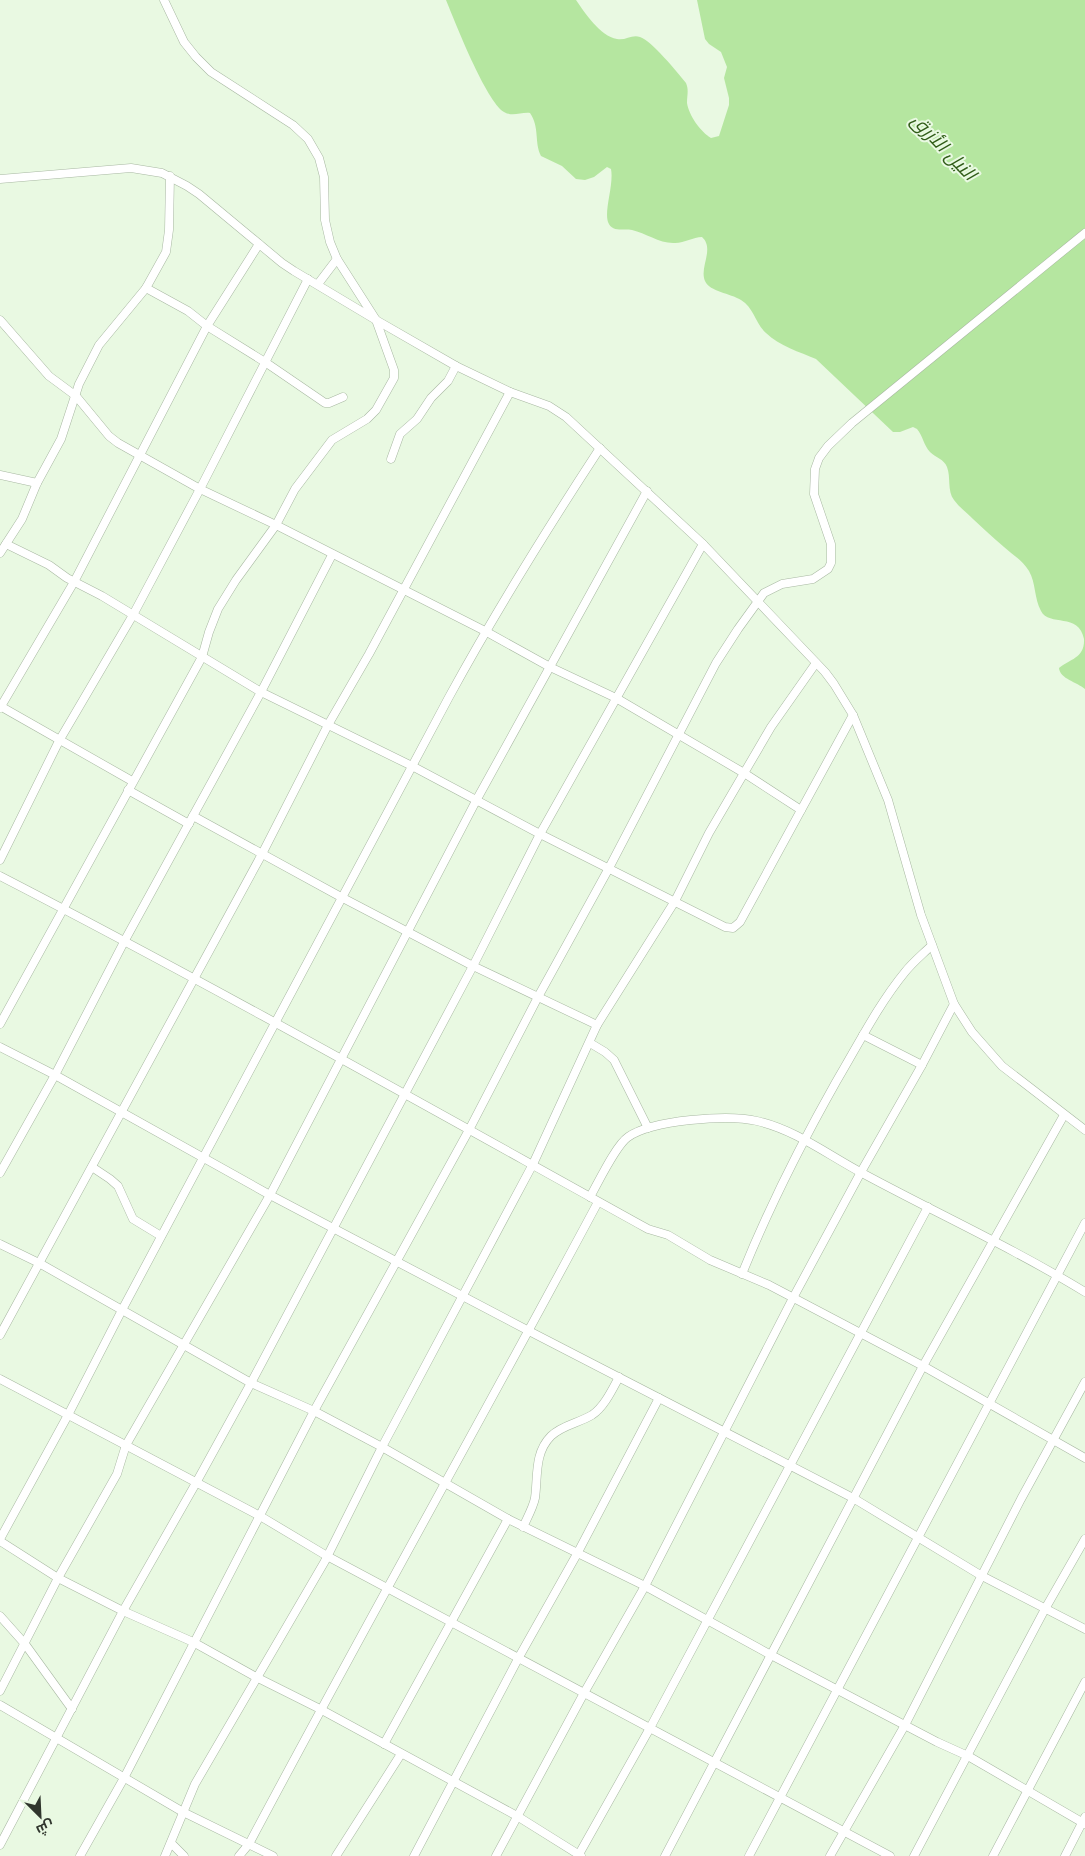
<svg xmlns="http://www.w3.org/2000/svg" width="1085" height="1856" viewBox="0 0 1085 1856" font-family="Helvetica,Cairo,sans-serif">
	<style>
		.water { fill: #b5e6a0 }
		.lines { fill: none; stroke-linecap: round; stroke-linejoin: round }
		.street-casing { stroke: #a8b8a2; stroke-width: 9 }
		.street { stroke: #fff; stroke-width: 8 }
		.labels { text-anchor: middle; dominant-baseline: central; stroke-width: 4; stroke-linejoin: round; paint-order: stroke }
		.water-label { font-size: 19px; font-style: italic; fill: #305c18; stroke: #e9f9e2 }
	</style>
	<rect width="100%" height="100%" fill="#e9f9e2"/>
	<!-- water -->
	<path class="water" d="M446 0H576C585 13 600 36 617 39 625 41 632 34 640 37 651 40 678 73 686 83 689 90 687 95 687 103 689 116 701 132 711 138L719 136 729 105V98L724 78 727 67 721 52 709 44 705 39 697 0H1085V689C1077 682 1060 679 1059 668 1070 659 1085 658 1084 639 1079 612 1049 627 1041 611 1034 598 1036 583 1029 571 1022 560 1013 555 1004 547 993 538 983 528 973 519 967 513 959 507 954 500 947 491 951 477 947 467 944 459 936 458 930 452 924 446 923 436 917 429L913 427 900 432H893L816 359C800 352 779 346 766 333 755 323 754 308 741 300 730 293 710 292 705 281 699 267 715 249 702 237 693 237 685 243 675 243 660 244 646 233 632 230 623 228 612 233 608 222 604 210 614 185 611 169L607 167 594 177 585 180 576 179 562 166 541 156C534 142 540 128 530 113 521 112 512 117 504 112 486 101 455 22 446 0Z"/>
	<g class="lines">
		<!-- street casing -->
		<g class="street-casing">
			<g id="street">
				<polyline points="0,179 131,168 162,173 187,186 199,194 282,263 294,271 376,320 456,366 510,392 549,406 566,417 703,544 825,672 834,684 853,715 888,800 921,915 954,1004 972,1032 1002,1066 1085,1130"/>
				<polyline points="318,284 337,259"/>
				<polyline points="146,288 188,311 207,326 265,362 325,403 329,403 343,397"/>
				<polyline points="0,320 49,376 76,396 109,436 118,443 200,489 276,525 485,631 550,667 616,698 744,773 801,810"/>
				<polyline points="391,459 400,434 417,419 431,398 448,381 456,366"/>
				<polyline points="0,475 37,483"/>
				<polyline points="6,544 49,565 67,578 102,596 261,692 412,766 540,834 725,927 733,928 740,922 853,715"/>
				<polyline points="0,553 22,519 37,483 61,439 79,384 99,345 146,288 166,252 169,230 170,176"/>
				<polyline points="0,706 132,781"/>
				<polyline points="0,708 74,582 207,326 259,244"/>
				<polyline points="128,790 189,824"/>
				<polyline points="193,816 341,897 473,966 597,1025"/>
				<polyline points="0,860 59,741 133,615 200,489 308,279"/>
				<path d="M0 876C219 989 433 1110 648 1229L668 1235 710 1260 769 1285 923 1366 1085 1458"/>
				<polyline points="0,1024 202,657 209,632 218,609 236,580 276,525 295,489 332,440 367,419 376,410 394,378 394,370 376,320 337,259 330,242 325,220 324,177 319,158 308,139 293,125 211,72 196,57 184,42 164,0"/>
				<polyline points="863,1035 922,1065"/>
				<polyline points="590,1043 605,1052 614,1060 648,1128"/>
				<polyline points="0,1047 55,1075 270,1195 529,1331 853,1498 982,1576 1085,1629"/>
				<polyline points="92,1167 110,1179 118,1186 133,1219 161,1236"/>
				<polyline points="0,1173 55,1075 125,940 261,692 332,555"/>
				<path d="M590 1197C598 1183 616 1145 628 1137 652 1120 728 1114 757 1121 796 1130 828 1155 862 1173 936 1213 1013 1248 1085 1292"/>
				<polyline points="0,1244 39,1263 251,1383 314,1411 382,1447 508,1519 645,1586 771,1655 937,1742 968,1756 1085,1824"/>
				<path d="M742 1274C769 1207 801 1144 836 1082 858 1045 878 1005 905 972 913 962 923 954 932 945"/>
				<polyline points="0,1335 262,854 328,725 369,654 510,392"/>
				<polyline points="0,1379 260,1516 327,1556 890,1856"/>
				<path d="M523 1527C527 1518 533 1508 535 1498 538 1477 534 1453 551 1436 562 1425 579 1423 592 1415 604 1407 612 1390 619 1377"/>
				<path d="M0 1539 68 1415 122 1310 449 697C496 611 547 529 600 448"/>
				<polyline points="0,1541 58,1578 123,1611 193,1642 256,1677 320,1709 517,1816 581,1856"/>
				<polyline points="0,1616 25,1644 72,1709"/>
				<polyline points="0,1691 58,1578 117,1474 126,1445 270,1195 477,799 647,491"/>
				<polyline points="0,1705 183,1812 273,1856"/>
				<polyline points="384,1744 508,1519"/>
				<polyline points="171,1843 184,1856"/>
				<polyline points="0,1845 123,1611 196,1483 251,1383 473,966 540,834 703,544"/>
				<polyline points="80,1856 124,1778 314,1411 469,1130 538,997 609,868 716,663 738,629 764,593 782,584 813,579 828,569 831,563 831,544 814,494 815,469 819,458 828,446 852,423 1085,233"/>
				<polyline points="165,1856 195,1784 325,1561 382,1447 533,1164 597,1025 675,901 709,833 771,727 816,663"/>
				<path d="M239 1856 249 1844C363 1629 483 1417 598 1202"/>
				<polyline points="336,1856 401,1754"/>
				<polyline points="414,1856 519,1657 577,1554 659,1398"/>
				<polyline points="496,1856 584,1693 645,1586 793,1298 861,1172 922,1065 954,1004"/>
				<polyline points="578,1856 650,1728 928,1207"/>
				<polyline points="665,1856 923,1366 1064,1115"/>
				<polyline points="749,1856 1085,1223"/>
				<polyline points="830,1856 905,1725 1021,1499 1085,1382"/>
				<polyline points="914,1856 1045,1609 1085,1539"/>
				<polyline points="993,1856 1085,1682"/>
				<polyline points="1065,1856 1085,1817"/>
			</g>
		</g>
		<!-- street -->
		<use href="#street" class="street"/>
	</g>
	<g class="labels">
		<!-- water labels -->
		<g class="water-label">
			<text transform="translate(944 147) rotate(46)">النيل الأزرق</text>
		</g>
	</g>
	<!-- north arrow -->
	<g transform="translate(40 1816) rotate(156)" stroke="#e9f9e2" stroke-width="4" paint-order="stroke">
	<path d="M0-4L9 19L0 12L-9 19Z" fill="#30362d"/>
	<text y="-8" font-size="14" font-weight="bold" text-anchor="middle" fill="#30362d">ش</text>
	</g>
</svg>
